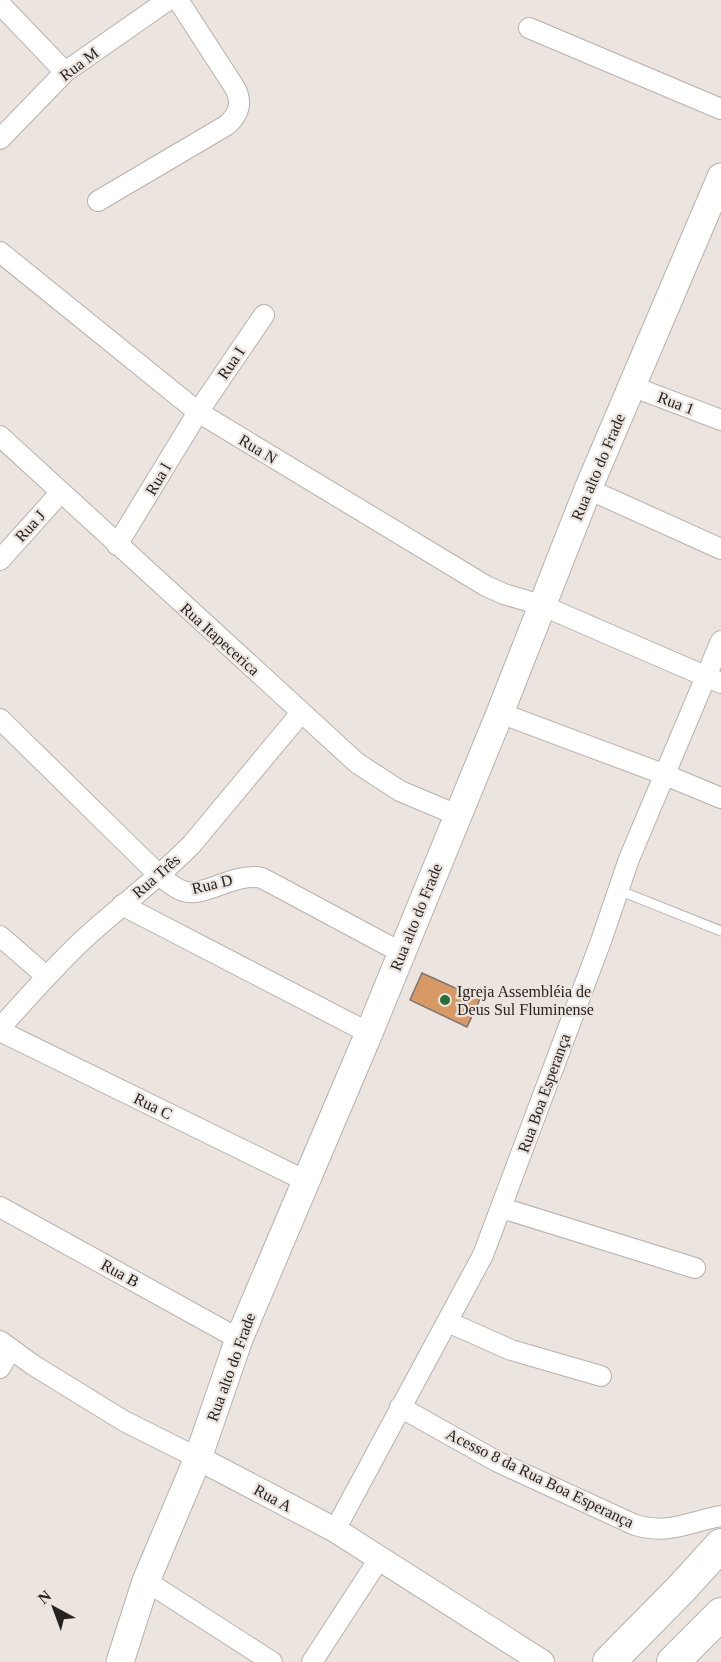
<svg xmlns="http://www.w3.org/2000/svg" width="721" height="1662" viewBox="0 0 721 1662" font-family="'Times New Roman',serif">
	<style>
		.building { fill: #d99964; stroke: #7d7772; stroke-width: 1.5 }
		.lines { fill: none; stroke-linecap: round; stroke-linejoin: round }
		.service-casing { stroke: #b8b1ac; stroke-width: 11 }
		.minor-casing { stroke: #b8b1ac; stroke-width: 22 }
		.tertiary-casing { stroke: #b8b1ac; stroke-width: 26 }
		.secondary-casing { stroke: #b8b1ac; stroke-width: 29 }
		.trunk-casing { stroke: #b8b1ac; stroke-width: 34 }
		.service { stroke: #fff; stroke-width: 9 }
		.minor { stroke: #fff; stroke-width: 20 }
		.tertiary { stroke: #fff; stroke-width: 24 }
		.secondary { stroke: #fff; stroke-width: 27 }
		.trunk { stroke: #fff; stroke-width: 32 }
		.poi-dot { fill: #256f3c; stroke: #ece4de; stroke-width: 2 }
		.labels { text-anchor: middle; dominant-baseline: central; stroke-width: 4.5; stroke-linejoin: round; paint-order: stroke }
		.street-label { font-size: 16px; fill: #262321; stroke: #ece4de }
		.poi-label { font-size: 16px; fill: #262321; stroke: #ece4de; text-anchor: start }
	</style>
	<rect width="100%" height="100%" fill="#ece4de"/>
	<!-- building -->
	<polygon class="building" points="422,973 480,999 467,1027 410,1000"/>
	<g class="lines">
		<!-- service casing -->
		<g class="service-casing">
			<polyline id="service" points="618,890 721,931"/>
		</g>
		<!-- minor casing -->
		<g class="minor-casing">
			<g id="minor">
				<polyline points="0,4 65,72"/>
				<polyline points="529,28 721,109"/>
				<polyline points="0,139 65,72 168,0"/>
				<path d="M98 201 227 125C239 114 243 103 235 88L178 0"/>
				<polyline points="0,252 198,412 486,586 504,594 541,605 721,683"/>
				<polyline points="631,386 721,420"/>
				<polyline points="0,436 357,763 400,791 457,815"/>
				<polyline points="588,489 721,549"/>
				<polyline points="117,545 198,412 264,315"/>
				<polyline points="0,560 61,492"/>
				<polyline points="500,713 663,774 721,798"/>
				<path d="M0 719 159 875C166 881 174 888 183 891 205 898 234 872 262 878L402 953"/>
				<polyline points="122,905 369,1033"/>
				<polyline points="0,936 46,976"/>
				<path d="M0 1028C28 997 55 966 85 938 120 906 159 878 192 844L301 713"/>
				<polyline points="0,1031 306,1181"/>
				<polyline points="0,1207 239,1339"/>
				<polyline points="502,1208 695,1268"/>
				<polyline points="448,1322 511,1350 601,1376"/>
				<polyline points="0,1341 33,1365 124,1421 198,1458"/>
				<polyline points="0,1368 11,1349"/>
				<path d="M400 1407 498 1462 635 1525C671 1535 687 1522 721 1516"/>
				<polyline points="335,1530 483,1255 601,941 629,859 721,641"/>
				<polyline points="146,1581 272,1662"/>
				<polyline points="312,1662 379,1559"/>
			</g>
		</g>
		<!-- tertiary casing -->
		<g class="tertiary-casing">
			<polyline id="tertiary" points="198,1458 335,1530 542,1662"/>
		</g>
		<!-- secondary casing -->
		<g class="secondary-casing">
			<polyline id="secondary" points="120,1662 146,1581 198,1458 239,1339 369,1033 500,713 588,489 721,177"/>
		</g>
		<!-- trunk casing -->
		<g class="trunk-casing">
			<g id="trunk">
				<polyline points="609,1662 681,1589 721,1545"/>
				<polyline points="673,1662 721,1614"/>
			</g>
		</g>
		<!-- service -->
		<use href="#service" class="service"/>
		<!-- minor -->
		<use href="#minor" class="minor"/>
		<!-- tertiary -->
		<use href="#tertiary" class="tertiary"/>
		<!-- secondary -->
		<use href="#secondary" class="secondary"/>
		<!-- trunk -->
		<use href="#trunk" class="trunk"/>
	</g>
	<!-- markers -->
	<circle class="poi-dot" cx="445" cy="1000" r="6"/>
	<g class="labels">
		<!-- street labels -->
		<g class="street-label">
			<text transform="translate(79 64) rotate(-37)">Rua M</text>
			<text transform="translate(231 363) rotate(-56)">Rua I</text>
			<text transform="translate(676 403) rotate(21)">Rua 1</text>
			<text transform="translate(258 449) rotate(31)">Rua N</text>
			<text transform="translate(598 467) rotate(-67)">Rua alto do Frade</text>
			<text transform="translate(158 479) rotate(-59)">Rua l</text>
			<text transform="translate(30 526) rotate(-48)">Rua J</text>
			<text transform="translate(220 639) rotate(42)">Rua Itapecerica</text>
			<text transform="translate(156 876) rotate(-41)">Rua Três</text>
			<text transform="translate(212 884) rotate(-14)">Rua D</text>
			<text transform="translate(416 917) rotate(-68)">Rua alto do Frade</text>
			<text transform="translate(544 1093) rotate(-70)">Rua Boa Esperança</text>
			<text transform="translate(153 1106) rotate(26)">Rua C</text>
			<text transform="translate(120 1273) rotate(29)">Rua B</text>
			<text transform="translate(231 1367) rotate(-70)">Rua alto do Frade</text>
			<text transform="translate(540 1478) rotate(26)">Acesso 8 da Rua Boa Esperança</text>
			<text transform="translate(273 1498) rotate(28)">Rua A</text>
		</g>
		<!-- poi labels -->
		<g class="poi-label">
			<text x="457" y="991">Igreja Assembléia de<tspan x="457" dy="18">Deus Sul Fluminense</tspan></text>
		</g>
	</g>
	<!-- north arrow -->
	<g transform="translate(54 1608) rotate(319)" stroke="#ece4de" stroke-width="4.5" paint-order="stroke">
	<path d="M0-4.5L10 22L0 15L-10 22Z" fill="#262321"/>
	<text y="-9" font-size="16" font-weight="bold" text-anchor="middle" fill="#262321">N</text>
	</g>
</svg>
